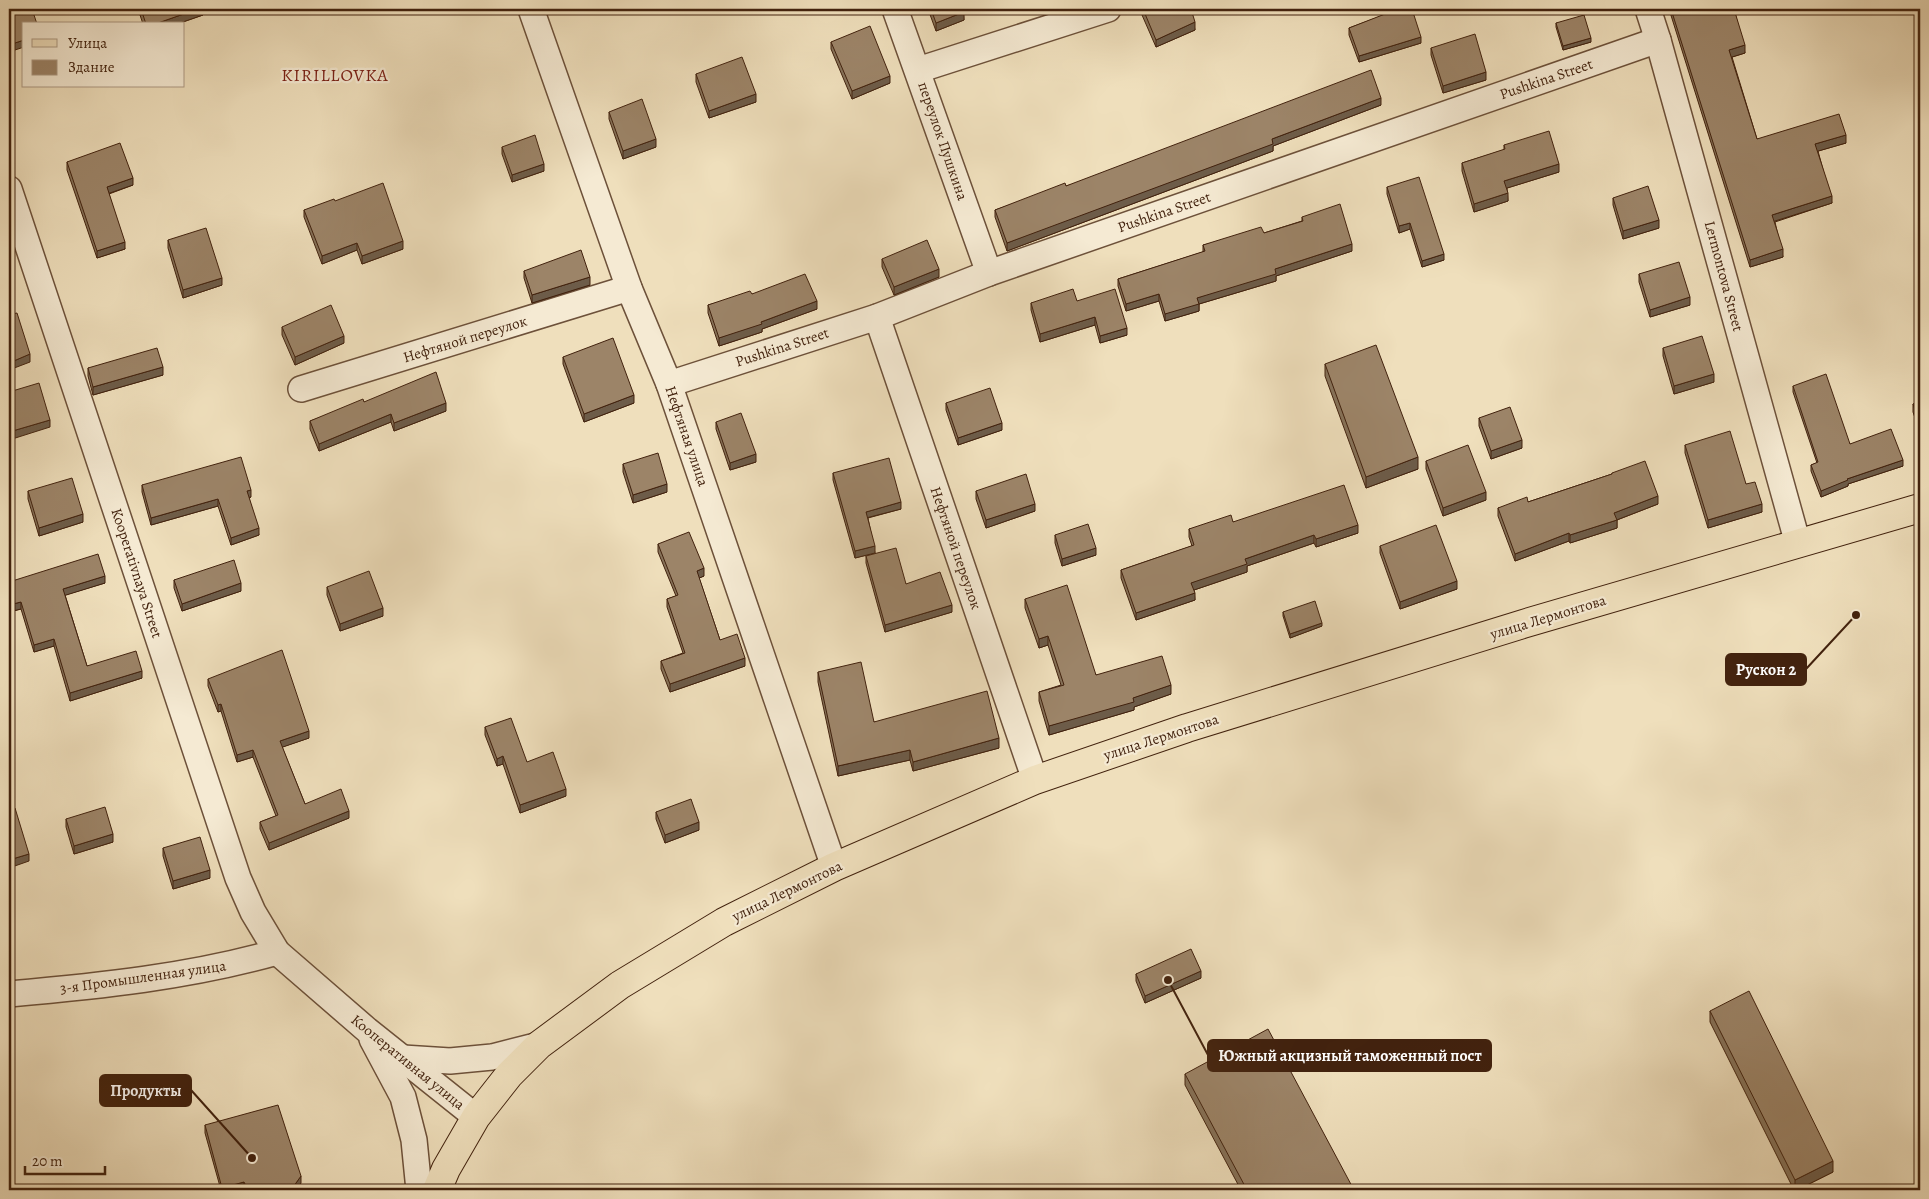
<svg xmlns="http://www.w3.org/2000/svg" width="1929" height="1199" viewBox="0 0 1929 1199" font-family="Alegreya,serif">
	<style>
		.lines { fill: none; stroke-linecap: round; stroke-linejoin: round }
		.minor-casing { stroke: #6d513a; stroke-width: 28 }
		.major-casing { stroke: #42220e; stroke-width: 30 }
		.minor { stroke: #f5ead3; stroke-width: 25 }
		.major { stroke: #efdfbc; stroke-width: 28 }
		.wall { fill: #867259; stroke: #42220e }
		.shaded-wall { fill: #6d5c49; stroke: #42220e }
		.building { fill: #9c8468; stroke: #42220e }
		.labels { text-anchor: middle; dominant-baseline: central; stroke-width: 4.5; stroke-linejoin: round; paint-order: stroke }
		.street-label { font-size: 15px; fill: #42220e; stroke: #f5ead3 }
		.quarter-label { font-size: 18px; letter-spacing: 1px; fill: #7a1f14; stroke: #f5ead3 }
		.leader { fill: none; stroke: #42220e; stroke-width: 2 }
		.callout-dot { fill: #42220e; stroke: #f5ead3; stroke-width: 2 }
		.callout { fill: #42220e; stroke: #42220e; stroke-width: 2 }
		.callout-label { font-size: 16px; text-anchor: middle; font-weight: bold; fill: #fff }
	</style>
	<rect width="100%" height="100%" fill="#efdfbc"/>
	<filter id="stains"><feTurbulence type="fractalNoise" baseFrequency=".004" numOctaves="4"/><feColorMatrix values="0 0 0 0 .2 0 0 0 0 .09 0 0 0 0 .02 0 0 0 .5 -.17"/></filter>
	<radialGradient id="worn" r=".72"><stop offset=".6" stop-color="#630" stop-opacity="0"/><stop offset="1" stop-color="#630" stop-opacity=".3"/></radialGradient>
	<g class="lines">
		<!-- minor casing -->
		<g class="minor-casing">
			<g id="minor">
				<polyline points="531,9 629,288 669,384 834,867"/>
				<polyline points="895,9 989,273"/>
				<polyline points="1648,9 1658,40 1798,544"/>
				<polyline points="918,70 1108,9"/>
				<polyline points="9,189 238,878 253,912 277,952 367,1030 476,1117"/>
				<polyline points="877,317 1035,780"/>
				<polyline points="669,384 877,317 989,273 1658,40"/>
				<polyline points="301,389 629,288"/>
				<path d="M9 994C99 986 189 977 277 952"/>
				<polyline points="372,1039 403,1097 414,1140 419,1190"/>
				<polyline points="403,1058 450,1061 492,1057 539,1045"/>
			</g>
		</g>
		<!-- major casing -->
		<g class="major-casing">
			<polyline id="major" points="437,1190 446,1169 476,1117 509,1075 539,1045 620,985 724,922 834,867 1035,780 1187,728 1523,624 1920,508"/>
		</g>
		<!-- minor -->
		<use href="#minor" class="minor"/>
		<!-- major -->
		<use href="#major" class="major"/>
	</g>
	<!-- wall -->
	<g class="wall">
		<polygon points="138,9 203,9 203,15 177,24 143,24"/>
		<polygon points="928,9 963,9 964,20 936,31"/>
		<polygon points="1142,9 1191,9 1195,30 1156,47 1142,15"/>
		<polygon points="1669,9 1734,9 1745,53 1732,57 1757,139 1846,143 1818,151 1832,203 1775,222 1783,257 1750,267"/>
		<polygon points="1384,11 1421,43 1359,62 1349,35 1349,28 1384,15"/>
		<polygon points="1556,23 1591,42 1563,50 1556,27"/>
		<polygon points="831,42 890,83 852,99 831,49"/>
		<polygon points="1431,48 1486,80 1443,93 1431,55"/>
		<polygon points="696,74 756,102 709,118 696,82"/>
		<polygon points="1381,105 1273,146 1273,151 1007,251 995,217 995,210 1066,186"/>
		<polygon points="609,112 656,147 623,159 609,119"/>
		<polygon points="1504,145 1559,172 1507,188 1508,201 1474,212 1462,171 1462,163 1504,150"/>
		<polygon points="502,147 544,171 512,182 502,154"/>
		<polygon points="67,162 133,185 109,194 125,249 97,258 67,170"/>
		<polygon points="1387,187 1444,260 1422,267 1410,229 1399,233 1387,194"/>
		<polygon points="1613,198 1659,228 1623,239 1613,205"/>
		<polygon points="304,210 403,249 362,264 357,250 322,264 304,217"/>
		<polygon points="1302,217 1352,251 1276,276 1276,281 1199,304 1199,311 1165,321 1159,301 1126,311 1118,286 1118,279 1203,252 1203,245 1264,233 1302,221"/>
		<polygon points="168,240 222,285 183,298 168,248"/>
		<polygon points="882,259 939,277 894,295 882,267"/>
		<polygon points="524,271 590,285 532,303 524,278"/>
		<polygon points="1639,274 1690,305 1650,317 1639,282"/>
		<polygon points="752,294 817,309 762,329 762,332 719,346 708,313 708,305"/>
		<polygon points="1077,301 1127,335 1100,343 1095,325 1040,342 1031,310 1031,303"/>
		<polygon points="282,327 344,343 295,365 282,335"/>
		<polygon points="1663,348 1714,382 1674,394 1663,356"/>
		<polygon points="563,357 634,403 584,422 563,364"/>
		<polygon points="1325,364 1418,469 1366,488 1325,376"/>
		<polygon points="88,368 163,375 93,395 88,376"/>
		<polygon points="1793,386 1850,444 1903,466 1848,484 1848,486 1821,497 1811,471 1811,465 1817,463 1793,392"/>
		<polygon points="364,402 446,411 394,431 391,422 319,451 310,429 310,421"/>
		<polygon points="1920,402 1920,433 1913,412 1913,404"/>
		<polygon points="946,403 1002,430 958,445 946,410"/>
		<polygon points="1479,418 1522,448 1491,459 1479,426"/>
		<polygon points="716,422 756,462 730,470 716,429"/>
		<polygon points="1685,445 1746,484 1762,512 1708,528 1685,453"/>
		<polygon points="1426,461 1486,500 1443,516 1426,469"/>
		<polygon points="623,464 667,492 633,503 623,472"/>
		<polygon points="833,473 901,509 868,518 875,553 855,558 833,480"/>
		<polygon points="1612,473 1658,504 1617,520 1617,528 1570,543 1569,541 1515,561 1498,516 1498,508 1528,502 1612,474"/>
		<polygon points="142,485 251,497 249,498 259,535 231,545 218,506 151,525 142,492"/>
		<polygon points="28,491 83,522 39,536 28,499"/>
		<polygon points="976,491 1035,511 986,528 976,499"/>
		<polygon points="1233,522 1358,533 1316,547 1314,543 1247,566 1247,572 1194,590 1195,600 1136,620 1121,578 1121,570 1192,546 1189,537 1189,529"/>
		<polygon points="1055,535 1096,555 1062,566 1055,543"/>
		<polygon points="658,544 704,576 699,578 720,640 745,666 670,692 661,669 661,661 683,653 667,607 667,599 676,596 658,552"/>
		<polygon points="1380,546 1457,589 1400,609 1380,553"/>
		<polygon points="866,556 906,584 952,612 885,632 866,563"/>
		<polygon points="174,580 241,591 182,611 174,588"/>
		<polygon points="9,582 105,583 65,595 87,666 142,678 70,701 54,646 34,652 21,609 13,611 9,598"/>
		<polygon points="327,587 383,616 340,631 327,595"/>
		<polygon points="1025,599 1096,675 1171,694 1134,707 1134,710 1049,735 1039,701 1039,692 1061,685 1048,645 1039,648 1025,608"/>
		<polygon points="1283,612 1322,626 1290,638 1283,616"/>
		<polygon points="818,672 874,722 999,748 913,771 910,760 838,776 818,682"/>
		<polygon points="208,679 309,738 282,747 305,804 349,818 269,850 260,829 260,822 276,816 253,757 237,762 221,711 218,712 208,686"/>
		<polygon points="485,727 527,762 566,796 520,813 503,764 497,766 485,735"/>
		<polygon points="656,812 699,830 665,843 656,819"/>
		<polygon points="66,819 113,842 74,854 66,827"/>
		<polygon points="163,848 210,878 173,889 163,856"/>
		<polygon points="1136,974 1201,978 1145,1003 1136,981"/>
		<polygon points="1710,1011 1833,1172 1797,1190 1794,1190 1710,1022"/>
		<polygon points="1185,1074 1354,1190 1241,1190 1185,1085"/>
		<polygon points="205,1125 301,1183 296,1190 221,1190 205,1133"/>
	</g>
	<!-- shaded-wall -->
	<g class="shaded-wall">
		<polygon points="198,9 203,9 203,15 177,24 155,24"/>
		<polygon points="569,9 580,9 569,13"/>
		<polygon points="964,12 964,20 936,31 936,23"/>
		<polygon points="1195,22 1195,30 1156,47 1156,40"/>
		<polygon points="1421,37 1421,43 1359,62 1359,56"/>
		<polygon points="1591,38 1591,42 1563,50 1563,46"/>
		<polygon points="24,40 24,47 9,52 9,45"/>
		<polygon points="1745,45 1745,53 1729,58 1729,50"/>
		<polygon points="1486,72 1486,80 1443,93 1443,86"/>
		<polygon points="890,76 890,83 852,99 852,91"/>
		<polygon points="756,94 756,102 709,118 709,111"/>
		<polygon points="1381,98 1381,105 1273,146 1273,151 1007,251 1007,243 1272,139"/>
		<polygon points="1846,135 1846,143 1815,152 1815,144"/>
		<polygon points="656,139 656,147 623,159 623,151"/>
		<polygon points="544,164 544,171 512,182 512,175"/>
		<polygon points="1559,164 1559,172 1504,189 1504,181"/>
		<polygon points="133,178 133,185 107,194 107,187"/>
		<polygon points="1508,193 1508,201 1474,212 1474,204"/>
		<polygon points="1832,196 1832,203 1772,222 1772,215"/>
		<polygon points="1659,220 1659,228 1623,239 1623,231"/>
		<polygon points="1410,223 1410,229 1399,233 1399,226"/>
		<polygon points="403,241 403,249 362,264 362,256"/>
		<polygon points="125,242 125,249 97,258 97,251"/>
		<polygon points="357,243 357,250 322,264 322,256"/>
		<polygon points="1352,244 1352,251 1276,276 1276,281 1199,304 1199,311 1165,321 1165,314 1197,298 1275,269"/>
		<polygon points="1783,249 1783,257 1750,267 1750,260"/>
		<polygon points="1444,254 1444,260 1422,267 1422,261"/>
		<polygon points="939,269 939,277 894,295 894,287"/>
		<polygon points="590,277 590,285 532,303 532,295"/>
		<polygon points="222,278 222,285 183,298 183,290"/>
		<polygon points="1159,294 1159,301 1126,311 1126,304"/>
		<polygon points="1690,297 1690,305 1650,317 1650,310"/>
		<polygon points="817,301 817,309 762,329 762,332 719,346 719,338 761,322"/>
		<polygon points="1095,317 1095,325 1040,342 1040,334"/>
		<polygon points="1127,328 1127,335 1100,343 1100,336"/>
		<polygon points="344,336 344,343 295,365 295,357"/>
		<polygon points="30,354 30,362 9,370 9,363"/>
		<polygon points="163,367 163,375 93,395 93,387"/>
		<polygon points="1714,374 1714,382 1674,394 1674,386"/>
		<polygon points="634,395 634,403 584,422 584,414"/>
		<polygon points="446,403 446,411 394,431 394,423"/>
		<polygon points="391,414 391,422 319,451 319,444"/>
		<polygon points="50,420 50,427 9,440 9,432"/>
		<polygon points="1002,423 1002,430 958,445 958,438"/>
		<polygon points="1522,440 1522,448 1491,459 1491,451"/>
		<polygon points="756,454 756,462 730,470 730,463"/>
		<polygon points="1418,457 1418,469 1366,488 1366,477"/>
		<polygon points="1903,460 1903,466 1848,484 1848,486 1821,497 1821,491 1847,479"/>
		<polygon points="667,484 667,492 633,503 633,495"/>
		<polygon points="251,490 251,497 247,498 247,491"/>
		<polygon points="1486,492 1486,500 1443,516 1443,508"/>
		<polygon points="1658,496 1658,504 1614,521 1614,513"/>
		<polygon points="218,499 218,506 151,525 151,518"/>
		<polygon points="901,502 901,509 866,518 866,512"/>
		<polygon points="1035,504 1035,511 986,528 986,520"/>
		<polygon points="1762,504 1762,512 1708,528 1708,520"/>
		<polygon points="83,514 83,522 39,536 39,528"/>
		<polygon points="1617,520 1617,528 1570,543 1570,535"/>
		<polygon points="1358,525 1358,533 1316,547 1316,539"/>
		<polygon points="259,528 259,535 231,545 231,538"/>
		<polygon points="1569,533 1569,541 1515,561 1515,554"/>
		<polygon points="1314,535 1314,543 1247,566 1247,572 1191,591 1191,583 1245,559"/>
		<polygon points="875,546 875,553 855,558 855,551"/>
		<polygon points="1096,548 1096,555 1062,566 1062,559"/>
		<polygon points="704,568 704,576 697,579 697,571"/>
		<polygon points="105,576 105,583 63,596 63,589"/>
		<polygon points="1457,581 1457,589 1400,609 1400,602"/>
		<polygon points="241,583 241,591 182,611 182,604"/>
		<polygon points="1195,593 1195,600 1136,620 1136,613"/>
		<polygon points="21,602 21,609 13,611 13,604"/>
		<polygon points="952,605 952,612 885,632 885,625"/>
		<polygon points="383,608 383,616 340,631 340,624"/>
		<polygon points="1322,623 1322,626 1290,638 1290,634"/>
		<polygon points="1048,636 1048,645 1039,648 1039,639"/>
		<polygon points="54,639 54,646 34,652 34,645"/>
		<polygon points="745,658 745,666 670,692 670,684"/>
		<polygon points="142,671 142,678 70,701 70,693"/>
		<polygon points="1171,685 1171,694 1134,707 1134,710 1049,735 1049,726"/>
		<polygon points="221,704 221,711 218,712 218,705"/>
		<polygon points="309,731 309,738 280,748 280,741"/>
		<polygon points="999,738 999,748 913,771 913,762"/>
		<polygon points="253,750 253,757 237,762 237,755"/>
		<polygon points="910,750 910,760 838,776 838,766"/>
		<polygon points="503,756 503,764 497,766 497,759"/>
		<polygon points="566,789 566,796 520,813 520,805"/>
		<polygon points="349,811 349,818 269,850 269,843"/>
		<polygon points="699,822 699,830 665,843 665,835"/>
		<polygon points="113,834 113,842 74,854 74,846"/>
		<polygon points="29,854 29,861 9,868 9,860"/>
		<polygon points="210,870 210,878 173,889 173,881"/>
		<polygon points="1201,971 1201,978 1145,1003 1145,996"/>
		<polygon points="1833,1161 1833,1172 1797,1190 1795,1190 1795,1180"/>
		<polygon points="301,1176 301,1183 296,1190 291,1190"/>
		<polygon points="244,1182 244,1190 222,1190 222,1188"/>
	</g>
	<!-- building -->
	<g class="building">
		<polygon points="9,9 32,9 37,24 24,24 24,40 9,45"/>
		<polygon points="141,9 198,9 155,24 146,24"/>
		<polygon points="931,9 963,9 964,12 936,23"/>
		<polygon points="1143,9 1191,9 1195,22 1156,40"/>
		<polygon points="1390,9 1412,9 1421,37 1359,56 1349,28 1385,14 1384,11"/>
		<polygon points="1671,9 1734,9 1745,45 1729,50 1757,139 1839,114 1846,135 1815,144 1832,196 1772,215 1783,249 1750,260"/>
		<polygon points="1584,15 1591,38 1563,46 1556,23"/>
		<polygon points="870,26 890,76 852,91 831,42"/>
		<polygon points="1475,34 1486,72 1443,86 1431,48"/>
		<polygon points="742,57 756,94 709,111 696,74"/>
		<polygon points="1371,70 1381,98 1272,139 1273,144 1007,243 995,210 1065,183 1066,186"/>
		<polygon points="642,99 656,139 623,151 609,112"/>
		<polygon points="1549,131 1559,164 1504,181 1508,193 1474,204 1462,163 1505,149 1504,145"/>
		<polygon points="535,135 544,164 512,175 502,147"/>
		<polygon points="120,143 133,178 107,187 125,242 97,251 67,162"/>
		<polygon points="1419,177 1444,254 1422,261 1410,223 1399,226 1387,187"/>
		<polygon points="383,183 403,241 362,256 357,243 322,256 304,210 334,199 335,201"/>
		<polygon points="1648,186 1659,220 1623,231 1613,198"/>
		<polygon points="1340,204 1352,244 1275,269 1276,274 1197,298 1199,304 1165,314 1159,294 1126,304 1118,279 1205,251 1203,245 1261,227 1264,233 1303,221 1302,217"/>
		<polygon points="206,228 222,278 183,290 168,240"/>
		<polygon points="927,240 939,269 894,287 882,259"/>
		<polygon points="581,250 590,277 532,295 524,271"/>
		<polygon points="1679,262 1690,297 1650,310 1639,274"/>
		<polygon points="805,274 817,301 761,322 762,324 719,338 708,305 750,291 752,294"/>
		<polygon points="1073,289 1077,301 1115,289 1127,328 1100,336 1095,317 1040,334 1031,303"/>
		<polygon points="9,302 12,314 17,313 30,354 9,363"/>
		<polygon points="331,305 344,336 295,357 282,327"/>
		<polygon points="1702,336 1714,374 1674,386 1663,348"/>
		<polygon points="613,338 634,395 584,414 563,357"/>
		<polygon points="1376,345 1418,457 1366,477 1325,364"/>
		<polygon points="157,348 163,367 93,387 88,368"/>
		<polygon points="436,372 446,403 394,423 391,414 319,444 310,421 363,399 364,402"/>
		<polygon points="1826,374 1850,444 1891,429 1903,460 1847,479 1848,480 1821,491 1811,465 1818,462 1793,386"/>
		<polygon points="39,383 50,420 9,432 9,392"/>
		<polygon points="990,388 1002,423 958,438 946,403"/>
		<polygon points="1920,402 1920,425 1913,404"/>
		<polygon points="1510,407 1522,440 1491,451 1479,418"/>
		<polygon points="741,413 756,454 730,463 716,422"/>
		<polygon points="1730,431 1746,484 1755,482 1762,504 1708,520 1685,445"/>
		<polygon points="1468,445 1486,492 1443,508 1426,461"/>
		<polygon points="658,453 667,484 633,495 623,464"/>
		<polygon points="241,457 251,490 247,491 259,528 231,538 218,499 151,518 142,485"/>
		<polygon points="889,458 901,502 866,512 875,546 855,551 833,473"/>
		<polygon points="1645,461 1658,496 1614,513 1617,520 1570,535 1569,533 1515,554 1498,508 1527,497 1528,502 1612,474 1612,473"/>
		<polygon points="1026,474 1035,504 986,520 976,491"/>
		<polygon points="72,478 83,514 39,528 28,491"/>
		<polygon points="1344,485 1358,525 1316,539 1314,535 1245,559 1247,564 1191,583 1195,593 1136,613 1121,570 1194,545 1189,529 1231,515 1233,522"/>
		<polygon points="1088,524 1096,548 1062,559 1055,535"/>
		<polygon points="1436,525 1457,581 1400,602 1380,546"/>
		<polygon points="689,532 704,568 697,571 720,640 737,634 745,658 670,684 661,661 685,653 667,599 678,595 658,544"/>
		<polygon points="896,548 906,584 940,572 952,605 885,625 866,556"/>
		<polygon points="98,554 105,576 63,589 87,666 136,651 142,671 70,693 54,639 34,645 21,602 13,604 9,590 9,582"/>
		<polygon points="234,560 241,583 182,604 174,580"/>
		<polygon points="369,571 383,608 340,624 327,587"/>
		<polygon points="1067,585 1096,675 1162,656 1171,685 1133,698 1134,702 1049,726 1039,692 1064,685 1048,636 1039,639 1025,599"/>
		<polygon points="1315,601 1322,623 1290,634 1283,612"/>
		<polygon points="282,650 309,731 280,741 305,804 341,789 349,811 269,843 260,822 278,815 253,750 237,755 221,704 218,705 208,679"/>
		<polygon points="861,662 874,722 987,691 999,738 913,762 910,750 838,766 818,672"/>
		<polygon points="511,718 527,762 553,752 566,789 520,805 503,756 497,759 485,727"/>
		<polygon points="691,799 699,822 665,835 656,812"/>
		<polygon points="105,807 113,834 74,846 66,819"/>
		<polygon points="15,808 29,854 9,860 9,810"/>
		<polygon points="200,837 210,870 173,881 163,848"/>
		<polygon points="1191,949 1201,971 1145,996 1136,974"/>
		<polygon points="1749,991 1833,1161 1795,1180 1710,1011"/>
		<polygon points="1268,1029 1354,1190 1247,1190 1185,1074"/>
		<polygon points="278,1105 301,1176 291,1190 248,1190 244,1182 222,1188 205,1125"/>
	</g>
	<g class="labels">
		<!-- street labels -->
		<g class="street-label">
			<text transform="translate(1546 79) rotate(-19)">Pushkina Street</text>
			<text transform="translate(943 141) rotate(71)">переулок Пушкина</text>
			<text transform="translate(1164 212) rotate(-19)">Pushkina Street</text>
			<text transform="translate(1724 276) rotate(75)">Lermontova Street</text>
			<text transform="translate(465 339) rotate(-17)">Нефтяной переулок</text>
			<text transform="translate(782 347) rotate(-18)">Pushkina Street</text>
			<text transform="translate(687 436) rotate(71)">Нефтяная улица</text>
			<text transform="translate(956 548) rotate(71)">Нефтяной переулок</text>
			<text transform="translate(137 573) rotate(72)">Kooperativnaya Street</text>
			<text transform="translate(1548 617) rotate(-17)">улица Лермонтова</text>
			<text transform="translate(1161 737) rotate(-18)">улица Лермонтова</text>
			<text transform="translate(787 891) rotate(-26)">улица Лермонтова</text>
			<text transform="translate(143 977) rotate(-8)">3-я Промышленная улица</text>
			<text transform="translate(408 1062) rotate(39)">Кооперативная улица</text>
		</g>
		<!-- quarter labels -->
		<g class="quarter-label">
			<text x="335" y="75">KIRILLOVKA</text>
		</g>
	</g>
	<!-- callouts -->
	<path class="leader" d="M1856 615L1806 669M1168 980L1208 1055M252 1158L191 1090"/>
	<g class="callout-dot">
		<circle cx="1856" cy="615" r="5"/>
		<circle cx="1168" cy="980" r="5"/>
		<circle cx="252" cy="1158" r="5"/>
	</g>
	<g class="callout">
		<rect x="1726" y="654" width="80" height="31" rx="5"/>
		<rect x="1208" y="1040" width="283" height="31" rx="5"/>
		<rect x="100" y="1075" width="91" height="31" rx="5"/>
	</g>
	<g class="callout-label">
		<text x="1766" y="675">Рускон 2</text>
		<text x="1350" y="1061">Южный акцизный таможенный пост</text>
		<text x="146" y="1096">Продукты</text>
	</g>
	<!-- margin -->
	<rect width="1929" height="1199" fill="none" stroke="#efdfbc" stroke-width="30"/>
	<rect x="10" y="10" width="1909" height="1179" fill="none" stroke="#42220e" stroke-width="2.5"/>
	<rect x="15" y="15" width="1899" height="1169" fill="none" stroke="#42220e"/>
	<!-- legend -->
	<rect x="22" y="22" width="162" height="65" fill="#f5ead3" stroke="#ad9a84"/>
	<rect x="32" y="39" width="25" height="8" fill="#efdfbc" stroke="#ad9a84"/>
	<text x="68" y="48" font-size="15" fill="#42220e">Улица</text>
	<rect x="32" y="60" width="25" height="15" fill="#9c8468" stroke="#ad9a84"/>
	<text x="68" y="72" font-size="15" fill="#42220e">Здание</text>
	<!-- scale -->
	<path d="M25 1166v8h80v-8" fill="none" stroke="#42220e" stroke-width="2.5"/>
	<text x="32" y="1166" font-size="15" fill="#42220e" stroke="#f5ead3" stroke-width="4" paint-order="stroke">20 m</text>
	<rect width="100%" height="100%" filter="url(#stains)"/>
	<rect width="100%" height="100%" fill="url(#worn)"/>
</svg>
